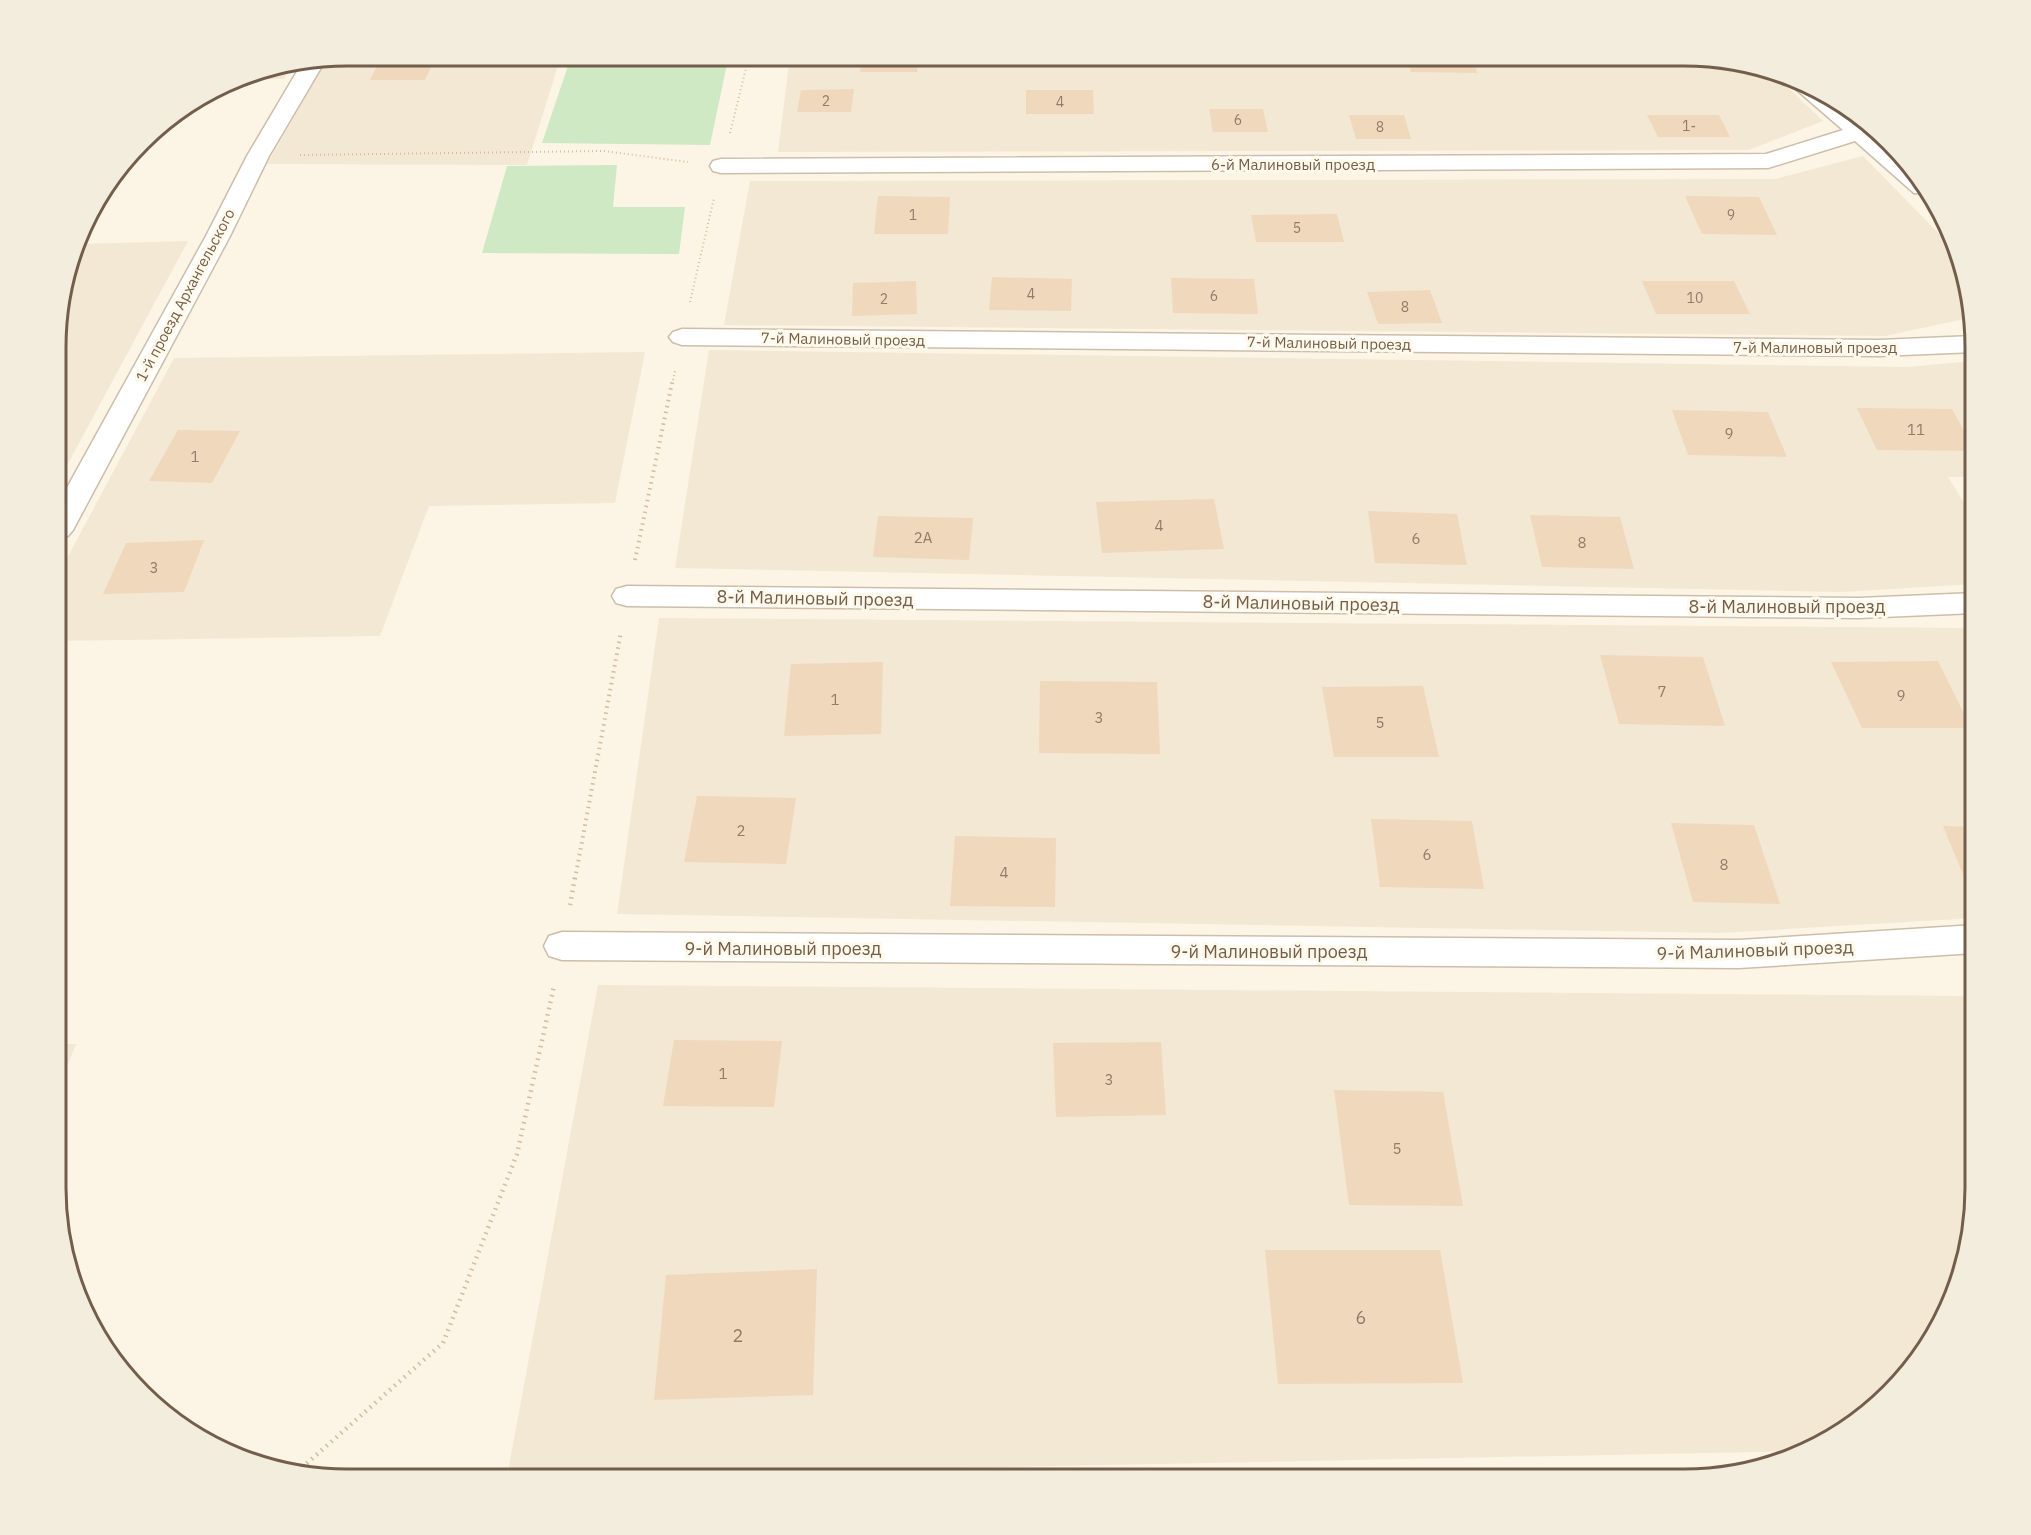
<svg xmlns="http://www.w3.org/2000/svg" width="2031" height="1535" viewBox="0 0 2031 1535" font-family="'IBM Plex Sans',sans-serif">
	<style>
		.residential { fill: #f3e8d3 }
		.green { fill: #cee9c3 }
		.building { fill: #f0d8bd }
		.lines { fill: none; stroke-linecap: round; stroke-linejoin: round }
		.service-casing { stroke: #cdbeab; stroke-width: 3 }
		.minor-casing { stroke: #cdbeab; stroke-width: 3 }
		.path-far2 { stroke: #d5bba0; stroke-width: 2; stroke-dasharray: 1 3; stroke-linecap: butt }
		.path-far1 { stroke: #d5bba0; stroke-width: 4; stroke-dasharray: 1.5 4.5; stroke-linecap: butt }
		.path { stroke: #d5bba0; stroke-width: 4.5; stroke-dasharray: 1.5 5; stroke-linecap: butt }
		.service { fill: #fff; fill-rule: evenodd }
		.minor { fill: #fff; fill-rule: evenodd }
		.labels { text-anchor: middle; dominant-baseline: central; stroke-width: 6; stroke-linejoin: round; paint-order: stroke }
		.far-number-label { font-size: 14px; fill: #927c68 }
		.far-street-label { font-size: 15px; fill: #735e4b; stroke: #fef9eb }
		.number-label { font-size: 15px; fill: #927c68 }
		.street-label { font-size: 18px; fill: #735e4b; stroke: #fef9eb }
		.near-number-label { font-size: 18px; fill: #927c68 }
		.rim { fill: none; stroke: #735e4b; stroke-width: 3 }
	</style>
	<rect width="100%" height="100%" fill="#fcf5e5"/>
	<!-- residential -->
	<g class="residential">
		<polygon points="347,56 561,56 527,165 267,164 327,59"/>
		<polygon points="790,56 1703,56 1772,72 1823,121 1749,150 778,152"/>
		<polygon points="293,64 284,79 238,79 253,71"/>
		<polygon points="1863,156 1952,247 1969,318 1885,336 724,325 750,181 1775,179"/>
		<polygon points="188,241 58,482 58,308 80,244"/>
		<polygon points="709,350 1907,367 1975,361 1975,477 1948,477 1975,520 1975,584 1841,592 675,568"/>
		<polygon points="645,352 615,503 429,506 380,636 57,641 57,577 174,358"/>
		<polygon points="659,618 1975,628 1975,918 1720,933 617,914"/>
		<polygon points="598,985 1975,996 1975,1208 1953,1300 1903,1380 1813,1450 1807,1451 507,1477"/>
		<polygon points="56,1044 76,1044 56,1094"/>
	</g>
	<!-- green -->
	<g class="green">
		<polygon points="570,60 727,64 710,145 542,143"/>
		<polygon points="617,165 613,207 685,207 679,254 482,253 507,166"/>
	</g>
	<!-- building -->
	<g class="building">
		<polygon points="382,56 436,56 425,80 370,80"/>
		<polygon points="862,56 918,56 917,72 860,72"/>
		<rect x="978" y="56" width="70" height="6"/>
		<polygon points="1189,56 1244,56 1245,63 1189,62"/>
		<polygon points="1408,56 1473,56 1477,73 1411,72"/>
		<polygon points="1548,56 1627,56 1630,64 1551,63"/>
		<polygon points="854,89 851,112 797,112 801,90"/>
		<polygon points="1026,90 1093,90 1094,114 1026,114"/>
		<polygon points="1209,109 1263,109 1268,132 1213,132"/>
		<polygon points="1349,115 1404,115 1411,139 1356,139"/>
		<polygon points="1647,115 1719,115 1730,137 1658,137"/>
		<polygon points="878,196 950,197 948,234 874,234"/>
		<polygon points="1685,196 1759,197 1777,235 1702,234"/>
		<polygon points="1337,214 1344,242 1256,242 1251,215"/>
		<polygon points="992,277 1072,279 1071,311 989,310"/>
		<polygon points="1171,278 1254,279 1258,314 1173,313"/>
		<polygon points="916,281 917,314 852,316 853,283"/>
		<polygon points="1642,281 1734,281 1750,314 1656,314"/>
		<polygon points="1430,290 1442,323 1378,324 1367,292"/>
		<polygon points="1857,408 1952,409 1975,451 1877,450"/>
		<polygon points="1672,410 1768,412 1787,457 1688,455"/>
		<polygon points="178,430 240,431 212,483 149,481"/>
		<polygon points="1214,499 1224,549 1102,553 1096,502"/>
		<polygon points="1368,511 1457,514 1467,565 1375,563"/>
		<polygon points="1530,515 1620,517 1634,569 1542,567"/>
		<polygon points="878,516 973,518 969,560 873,557"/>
		<polygon points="204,540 184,592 103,594 126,543"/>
		<polygon points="1600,655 1703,657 1725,726 1619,724"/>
		<polygon points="1938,661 1971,728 1862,728 1831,662"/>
		<polygon points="883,662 881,734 784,736 791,664"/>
		<polygon points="1040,681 1157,682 1160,754 1039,753"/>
		<polygon points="1423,686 1439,757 1334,757 1322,687"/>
		<polygon points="697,796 796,798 786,864 684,862"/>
		<polygon points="1371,819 1472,821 1484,889 1380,887"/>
		<polygon points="1671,823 1754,825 1780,904 1693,902"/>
		<polygon points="1943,826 1975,827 1975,894 1971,894"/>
		<polygon points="955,836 1056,838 1055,907 950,906"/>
		<polygon points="674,1040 782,1041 774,1107 663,1106"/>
		<polygon points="1161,1042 1166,1115 1056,1117 1053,1043"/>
		<polygon points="1334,1090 1443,1092 1463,1206 1349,1205"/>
		<polygon points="1265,1250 1440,1250 1463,1383 1278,1384"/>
		<polygon points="817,1269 813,1395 654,1400 666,1275"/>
	</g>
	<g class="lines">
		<!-- service casing -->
		<g class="service-casing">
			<polygon id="service" points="1870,124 1880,133 1859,137 1853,136 1850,132 1853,128"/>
		</g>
		<!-- minor casing -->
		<g class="minor-casing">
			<g id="minor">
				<polygon points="323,59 325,61 269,156 230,236 73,530 68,536 58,539 58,504 206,236 247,156 302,63"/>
				<polygon points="1791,76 1842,107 1867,127 1896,153 1927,194 1914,193 1855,141 1768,168 721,173 713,171 710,166 713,161 721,159 1766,154 1843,130 1791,85 1788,80"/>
				<polygon points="682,329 1879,340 1973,336 1975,352 1879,356 682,345 673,342 669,337 673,332"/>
				<polygon points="627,586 1859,598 1975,593 1975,613 1859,618 627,606 616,603 612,596 616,589"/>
				<polygon points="1975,925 1975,953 1739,968 562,960 549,956 544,946 549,936 562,932 1739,940"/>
			</g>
		</g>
		<!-- path-far2 -->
		<g class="path-far2">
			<polyline points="730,133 749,56"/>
			<polyline points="300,155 604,151 688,162"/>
			<polyline points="690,302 714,198"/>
			<polyline points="673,380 675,371"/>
		</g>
		<!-- path-far1 -->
		<g class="path-far1">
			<polyline points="635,560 673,378"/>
			<polyline points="575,879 621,632"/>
		</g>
		<!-- path -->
		<g class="path">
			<polyline points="570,905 575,877"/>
			<polyline points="297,1472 443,1343 517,1154 554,986"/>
		</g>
		<!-- service -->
		<use href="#service" class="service"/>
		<!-- minor -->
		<use href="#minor" class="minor"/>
	</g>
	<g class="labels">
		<!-- far-number labels -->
		<g class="far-number-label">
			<text x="826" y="101">2</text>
			<text x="1060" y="102">4</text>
			<text x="1238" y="120">6</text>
			<text x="1689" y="126">1-</text>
			<text x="1380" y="127">8</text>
			<text x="913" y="215">1</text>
			<text x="1731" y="215">9</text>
			<text x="1297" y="228">5</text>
			<text x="1031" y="294">4</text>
			<text x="1214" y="296">6</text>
			<text x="1695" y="298">10</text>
			<text x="884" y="299">2</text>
			<text x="1405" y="307">8</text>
		</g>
		<!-- far-street labels -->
		<g class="far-street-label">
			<text x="1293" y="164">6-й Малиновый проезд</text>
			<text transform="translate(185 295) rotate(-62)">1-й проезд Архангельского</text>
			<text transform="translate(843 339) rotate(1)">7-й Малиновый проезд</text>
			<text transform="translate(1329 343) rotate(1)">7-й Малиновый проезд</text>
			<text x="1815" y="347">7-й Малиновый проезд</text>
		</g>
		<!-- number labels -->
		<g class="number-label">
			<text x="1916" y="429">11</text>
			<text x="1729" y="433">9</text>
			<text x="195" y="456">1</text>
			<text x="1159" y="525">4</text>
			<text x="923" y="537">2А</text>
			<text x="1416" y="538">6</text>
			<text x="1582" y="542">8</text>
			<text x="154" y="567">3</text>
			<text x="1662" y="691">7</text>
			<text x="1901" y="695">9</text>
			<text x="835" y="699">1</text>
			<text x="1099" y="717">3</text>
			<text x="1380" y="722">5</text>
			<text x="741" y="830">2</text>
			<text x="1427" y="854">6</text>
			<text x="1724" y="864">8</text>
			<text x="1004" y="872">4</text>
			<text x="723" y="1073">1</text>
			<text x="1109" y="1079">3</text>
			<text x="1397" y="1148">5</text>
		</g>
		<!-- street labels -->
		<g class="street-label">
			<text transform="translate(815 598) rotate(1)">8-й Малиновый проезд</text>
			<text transform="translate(1301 603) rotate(1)">8-й Малиновый проезд</text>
			<text x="1787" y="606">8-й Малиновый проезд</text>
			<text x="783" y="948">9-й Малиновый проезд</text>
			<text transform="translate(1755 950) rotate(-2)">9-й Малиновый проезд</text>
			<text x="1269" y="951">9-й Малиновый проезд</text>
		</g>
		<!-- near-number labels -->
		<g class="near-number-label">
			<text x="1361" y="1317">6</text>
			<text x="738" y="1335">2</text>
		</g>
	</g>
	<!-- crop -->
	<path d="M0 0H2031V1535H0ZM347 66H1684A281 281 0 0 1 1965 347V1188A281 281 0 0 1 1684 1469H347A281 281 0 0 1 66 1188V347A281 281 0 0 1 347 66Z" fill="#f3edde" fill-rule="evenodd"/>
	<path class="rim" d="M347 66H1684A281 281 0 0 1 1965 347V1188A281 281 0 0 1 1684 1469H347A281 281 0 0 1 66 1188V347A281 281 0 0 1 347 66Z"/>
</svg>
